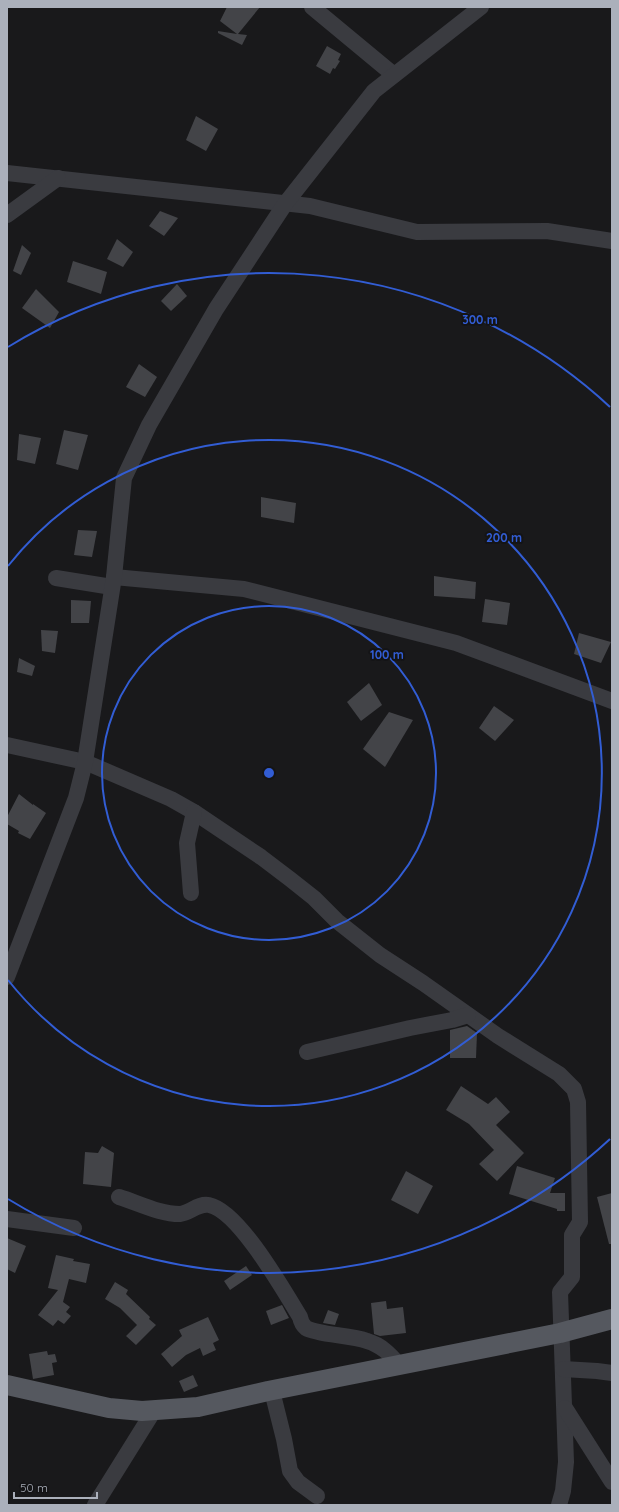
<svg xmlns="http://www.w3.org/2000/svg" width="619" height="1512" viewBox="0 0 619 1512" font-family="Quicksand,sans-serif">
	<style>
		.building { fill: #434448 }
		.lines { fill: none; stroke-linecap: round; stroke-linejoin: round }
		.minor { stroke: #3a3b40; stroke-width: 16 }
		.major { stroke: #55585f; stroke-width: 20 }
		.ring { fill: none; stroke: #325dd4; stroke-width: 2 }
		.centre { fill: #325dd4; stroke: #141416; stroke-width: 2 }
		.ring-label { font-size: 12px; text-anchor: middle; font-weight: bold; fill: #325dd4; stroke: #141416; stroke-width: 4; stroke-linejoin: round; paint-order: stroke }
	</style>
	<rect width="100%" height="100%" fill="#19191b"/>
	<!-- building -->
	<g class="building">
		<polygon points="227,7 260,7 238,34 247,35 242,45 218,33 218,31 237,34 220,21"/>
		<polygon points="327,46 341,54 338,60 340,61 335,69 333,68 330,74 316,66"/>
		<polygon points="196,116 218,129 206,151 186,140"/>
		<polygon points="160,211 178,218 164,236 149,226"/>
		<polygon points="117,239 133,252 123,267 107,259"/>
		<polygon points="22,245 31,253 21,275 13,271"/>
		<polygon points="73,261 107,272 101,294 67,282"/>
		<polygon points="177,284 187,296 171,311 161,301"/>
		<polygon points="36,289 59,312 50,328 22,308"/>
		<polygon points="139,364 157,377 145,397 126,387"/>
		<polygon points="64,430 88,435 78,470 56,464"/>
		<polygon points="19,434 41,438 35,464 17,460"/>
		<polygon points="261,497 296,503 294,523 261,517"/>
		<polygon points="78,530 97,531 92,557 74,555"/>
		<polygon points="434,576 476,582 475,599 434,596"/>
		<polygon points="485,599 510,603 507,625 482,622"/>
		<polygon points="71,600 91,601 89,623 71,623"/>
		<polygon points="41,630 58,631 55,653 42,651"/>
		<polygon points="579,633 611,642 601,663 574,654"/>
		<polygon points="19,658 35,666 32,676 17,672"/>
		<polygon points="369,683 382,705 361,721 347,702"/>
		<polygon points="494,706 514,720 495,741 479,728"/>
		<polygon points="389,712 413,720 385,767 363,749"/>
		<polygon points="19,794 33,805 33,804 46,813 30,839 18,833 19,831 7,824 7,817"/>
		<polygon points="467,1026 477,1033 476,1058 450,1058 450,1030"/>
		<polygon points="461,1086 488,1104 496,1097 510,1112 496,1125 524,1153 497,1181 479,1164 494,1150 469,1124 446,1110"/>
		<polygon points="102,1146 114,1153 111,1187 83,1184 85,1152 98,1153"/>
		<polygon points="517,1166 555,1178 550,1193 565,1193 565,1211 557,1211 557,1209 509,1194"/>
		<polygon points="406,1171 433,1186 418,1214 391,1200"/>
		<polygon points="612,1193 612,1244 609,1244 597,1197"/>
		<polygon points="7,1238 26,1246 15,1273 7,1269"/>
		<polygon points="56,1255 74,1259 73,1261 90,1264 86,1283 69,1279 63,1302 70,1307 66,1312 71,1316 64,1324 58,1320 53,1326 38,1315 58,1290 48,1288"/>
		<polygon points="246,1266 252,1275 230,1290 224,1281"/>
		<polygon points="115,1282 128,1290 126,1294 150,1317 149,1319 156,1325 136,1345 126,1336 137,1325 120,1308 105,1299"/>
		<polygon points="386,1301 387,1309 403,1307 406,1333 380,1336 374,1334 371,1303"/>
		<polygon points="282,1305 289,1318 271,1325 266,1311"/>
		<polygon points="328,1310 339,1314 335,1325 323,1323"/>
		<polygon points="208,1317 219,1340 213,1343 216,1350 203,1356 200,1348 186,1355 172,1367 161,1354 182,1336 179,1330"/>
		<polygon points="47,1351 48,1355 55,1354 57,1362 52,1363 54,1375 33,1379 29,1354"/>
		<polygon points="193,1375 198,1386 184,1392 179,1381"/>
	</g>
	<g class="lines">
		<!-- minor -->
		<g class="minor">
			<polyline points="312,7 394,75"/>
			<polyline points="7,173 310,206 417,232 547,231 612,241"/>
			<polyline points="7,215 58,178"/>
			<polyline points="114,577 244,589 456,643 612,701"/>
			<polyline points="56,578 112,587"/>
			<polyline points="7,745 85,762 171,799 194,812 261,857 290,879 314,898 337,921 380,955 423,983 498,1036 559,1074 574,1089 578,1102 580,1222 572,1235 572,1277 560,1292 566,1462 563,1491 559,1505"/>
			<polyline points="191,893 187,843 194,812"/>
			<polyline points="7,977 76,798 85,762 114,577 124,478 149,425 216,309 285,204 374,91 481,7"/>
			<polyline points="307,1052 410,1028 452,1020 468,1015"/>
			<path d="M119 1197C139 1203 159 1214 180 1214 190 1213 198 1203 209 1205 239 1211 284 1291 300 1317 301 1322 302 1325 306 1328 318 1335 351 1335 367 1341 381 1345 390 1354 399 1365"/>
			<polyline points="7,1219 74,1228"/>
			<polyline points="563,1369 597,1371 612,1373"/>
			<polyline points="272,1391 284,1439 290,1471 298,1482 317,1496"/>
			<polyline points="565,1408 612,1482"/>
			<polyline points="95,1505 153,1412"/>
		</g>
		<!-- major -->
		<polyline class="major" points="7,1385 109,1408 142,1411 198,1407 268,1391 560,1333 612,1319"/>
	</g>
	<!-- distance rings -->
	<g class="ring">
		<circle cx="269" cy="773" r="167"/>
		<path d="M8 566A333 333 0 1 1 8 980"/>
		<path d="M610 1139A500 500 0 0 1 8 1199M8 347A500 500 0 0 1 610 407"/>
	</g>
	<circle cx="269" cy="773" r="6" class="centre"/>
	<g class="ring-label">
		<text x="480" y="324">300 m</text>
		<text x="504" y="542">200 m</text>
		<text x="387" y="659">100 m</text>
	</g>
	<!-- border -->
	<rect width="619" height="1512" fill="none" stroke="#abb0bb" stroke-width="16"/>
	<!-- scale -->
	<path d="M14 1492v6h83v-6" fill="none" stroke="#abb0bb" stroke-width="2"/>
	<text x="20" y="1492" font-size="12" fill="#abb0bb" stroke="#141416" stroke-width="3" paint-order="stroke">50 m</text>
</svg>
